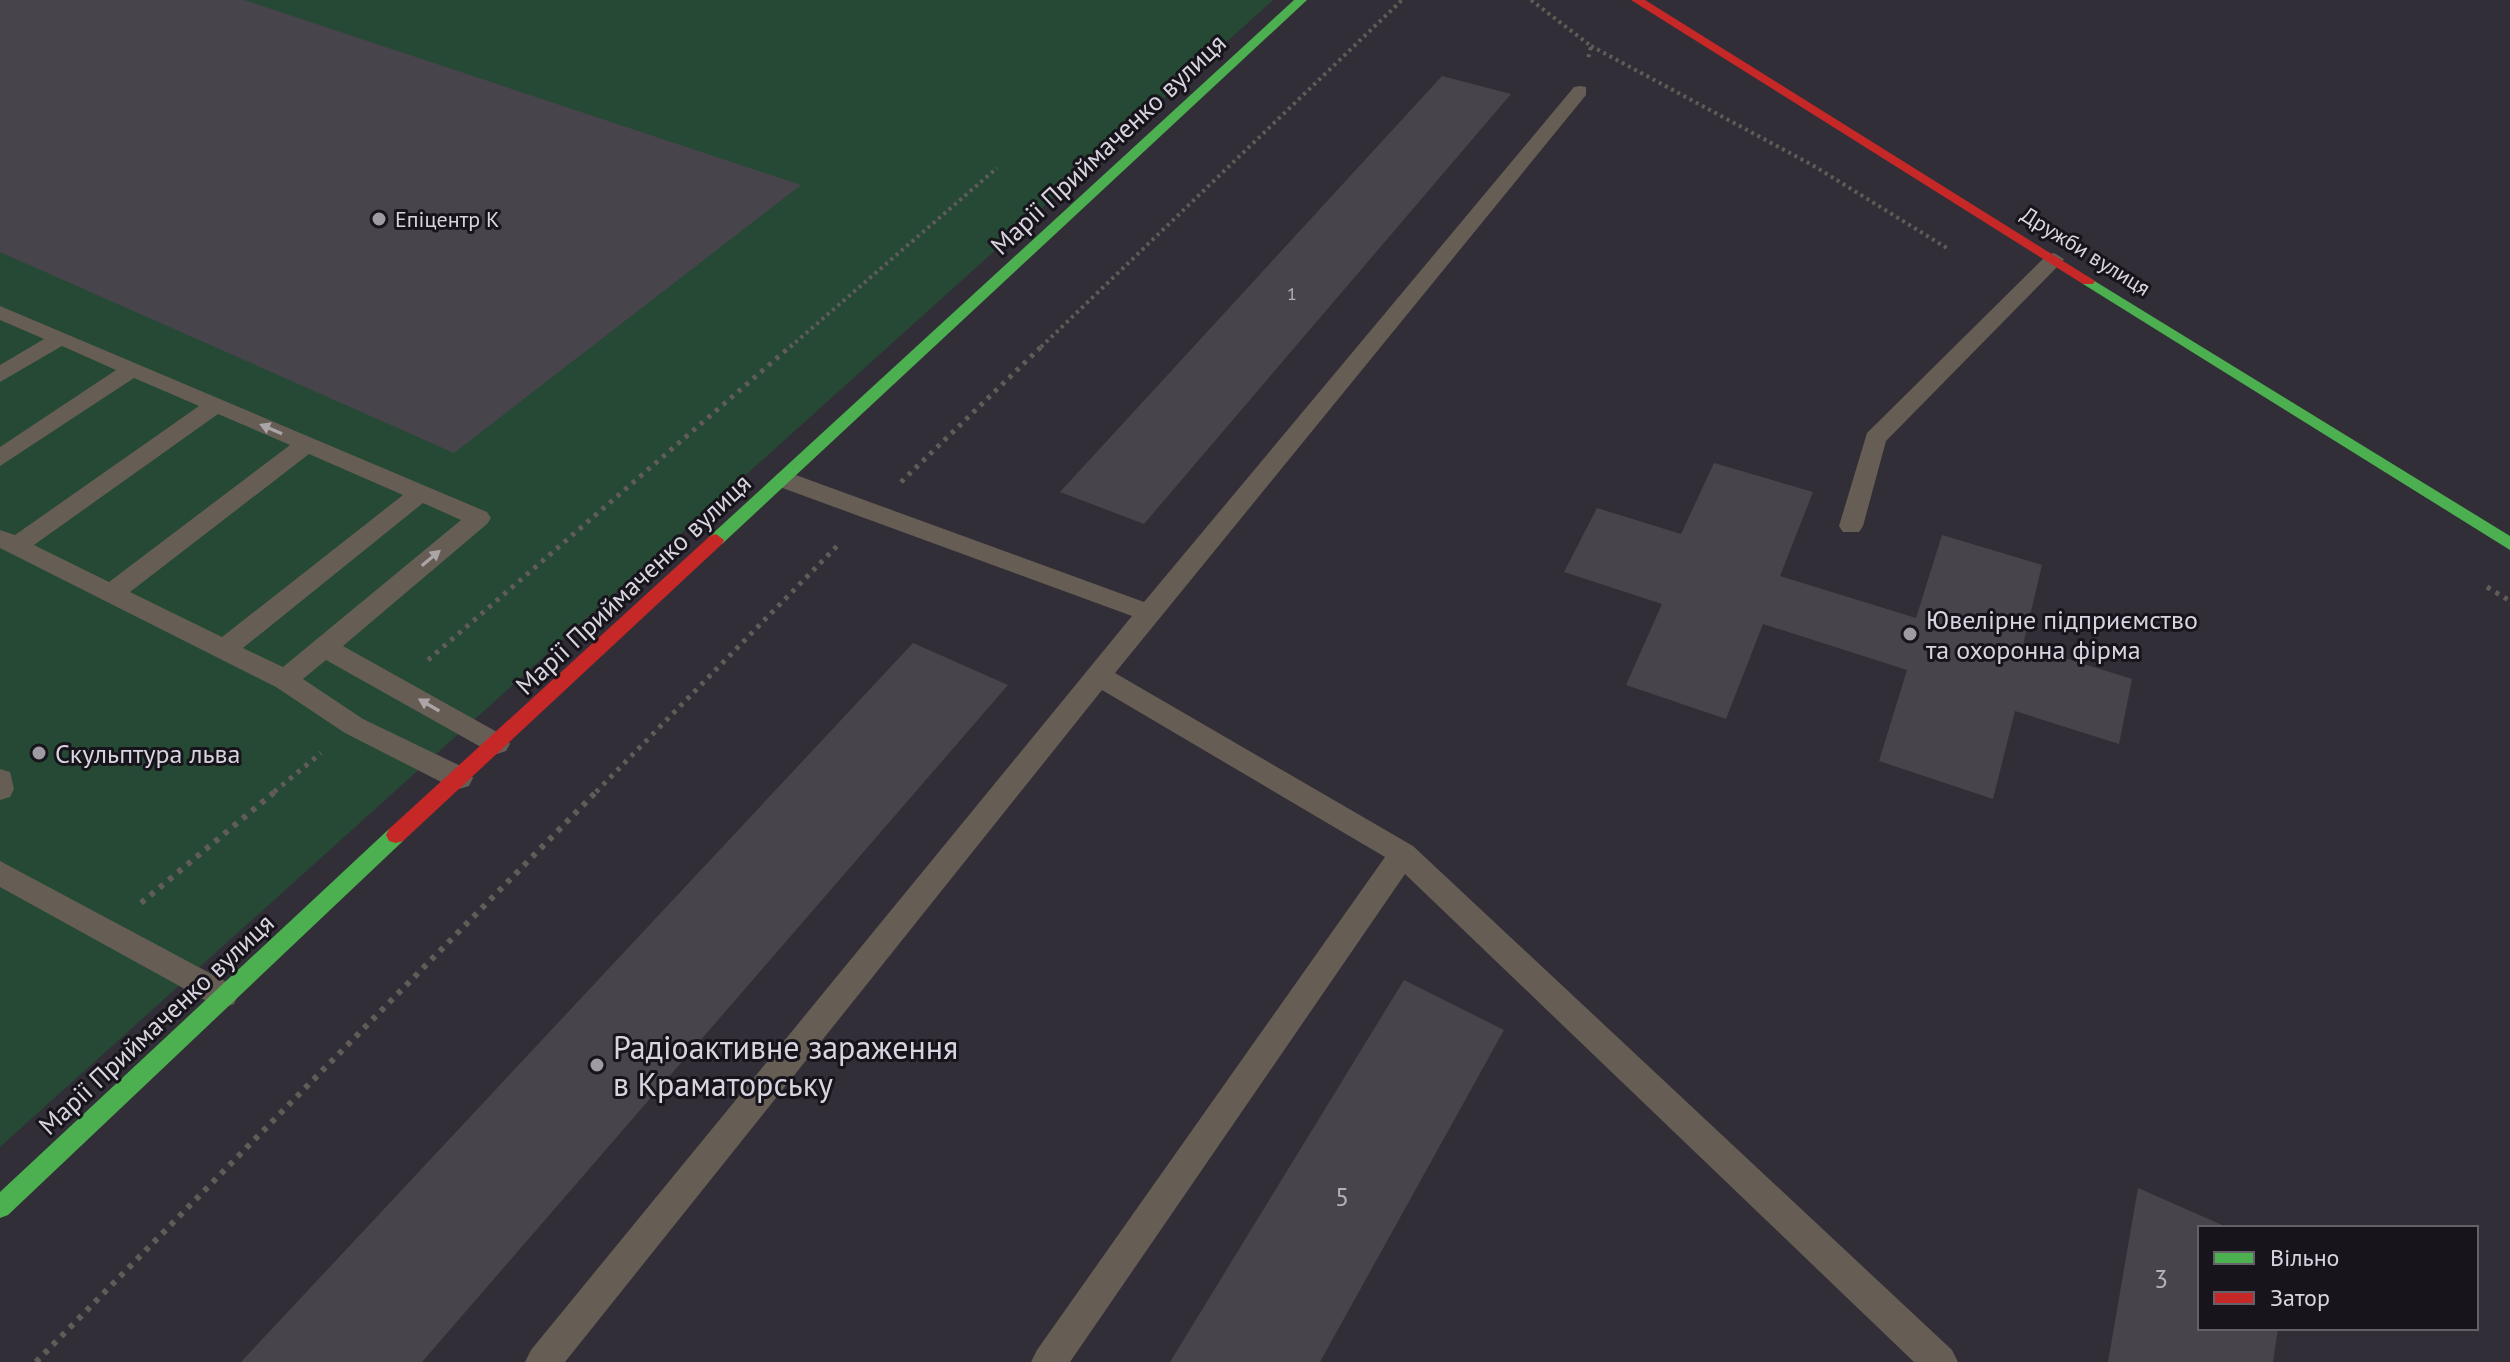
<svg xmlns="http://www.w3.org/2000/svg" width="2510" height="1362" viewBox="0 0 2510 1362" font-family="'PT Sans',sans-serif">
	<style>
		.green { fill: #254934 }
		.building { fill: #47444b }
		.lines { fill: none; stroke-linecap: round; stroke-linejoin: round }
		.path-far2 { stroke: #625c59; stroke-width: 4; stroke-dasharray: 3 4; stroke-linecap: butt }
		.path-far1 { stroke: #625c59; stroke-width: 5; stroke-dasharray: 4 6; stroke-linecap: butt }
		.path { stroke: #625c59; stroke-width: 6; stroke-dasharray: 5 7; stroke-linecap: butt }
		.lane { fill: #665d54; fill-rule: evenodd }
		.fast { fill: #4caf50; fill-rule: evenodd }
		.jam { fill: #c62828; fill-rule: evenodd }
		.oneway { fill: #aba5a8 }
		.poi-dot { fill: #9f9ba5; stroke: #17141c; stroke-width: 3 }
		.labels { text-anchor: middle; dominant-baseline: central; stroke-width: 6; stroke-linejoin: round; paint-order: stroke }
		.far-number-label { font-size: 18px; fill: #b4b1bb }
		.far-poi-label { font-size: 22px; fill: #d9d5e0; stroke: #17141c; text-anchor: start }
		.far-street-label { font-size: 22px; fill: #d9d5e0; stroke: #17141c }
		.street-label { font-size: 26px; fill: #d9d5e0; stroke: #17141c }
		.poi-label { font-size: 26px; fill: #d9d5e0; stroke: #17141c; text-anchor: start }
		.near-number-label { font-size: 26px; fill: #b4b1bb }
		.near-poi-label { font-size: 32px; fill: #d9d5e0; stroke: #17141c; text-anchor: start }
	</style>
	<rect width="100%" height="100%" fill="#322e37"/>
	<!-- green -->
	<polygon class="green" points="0,0 1273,0 0,1147"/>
	<!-- building -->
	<g class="building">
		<polygon points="0,0 244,0 801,185 454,453 0,252"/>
		<polygon points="1442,76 1511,94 1144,524 1060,492"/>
		<polygon points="1714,463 1813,492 1780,576 1916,618 1942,535 2042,565 2023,645 2132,679 2119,744 2015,711 1993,799 1879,761 1907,670 1763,624 1726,719 1626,685 1662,604 1564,572 1597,508 1681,534"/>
		<polygon points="913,643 1008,685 422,1362 241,1362"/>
		<polygon points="1404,980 1504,1030 1320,1362 1170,1362"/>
		<polygon points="2138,1188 2229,1228 2200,1228 2200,1328 2278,1328 2273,1362 2108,1362"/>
	</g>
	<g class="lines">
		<!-- path-far2 -->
		<g class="path-far2">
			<polyline points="1531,0 1591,46 1588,59"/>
			<polyline points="1591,46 1814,166 1950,250"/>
			<polyline points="790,347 997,168"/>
			<polyline points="1041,347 1402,0"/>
		</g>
		<!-- path-far1 -->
		<g class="path-far1">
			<polyline points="901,482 1043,345"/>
			<polyline points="2487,587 2510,601"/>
			<polyline points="428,660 792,345"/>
			<polyline points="274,792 321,753"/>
			<polyline points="596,792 840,543"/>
		</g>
		<!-- path -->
		<g class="path">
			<polyline points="141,903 277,790"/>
			<polyline points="36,1362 598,790"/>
		</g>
		<!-- lane -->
		<g class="lane">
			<polygon points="1580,86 1586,87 1586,95 1115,673 1413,846 1952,1350 1958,1362 1914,1362 1405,874 1070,1362 1031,1362 1037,1350 1385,857 1102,690 565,1362 525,1362 531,1350 1132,616 777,486 773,480 777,474 793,474 1144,602 1574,87"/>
			<polygon points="2054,253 2064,259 2061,263 1886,441 1863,526 1859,532 1843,532 1839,526 1867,433 2047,255"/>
			<path d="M0 306 487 512 491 518 487 524 343 646 506 737 510 744 506 751 497 754 488 751 326 660 303 679 363 719 469 770 473 778 469 786 459 789 449 786 345 733 276 687 0 548V530L15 535 199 406 134 378 0 466V447L116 370 62 346 0 382V365L44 339 0 320ZM218 414 290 445 109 582 34 545ZM309 454 403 495 222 637 130 592ZM423 503 461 520 283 667 243 648Z"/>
			<polygon points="0,769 10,772 14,789 10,797 0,800"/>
			<polygon points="0,861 234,986 238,995 234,1004 223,1008 212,1004 0,887"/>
		</g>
		<!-- fast -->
		<g class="fast">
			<polygon points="1294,0 1307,0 722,544 710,544 708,540 710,536"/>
			<polygon points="2088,277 2510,536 2510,550 2083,284 2081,281"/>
			<polygon points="396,827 403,829 406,835 403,841 8,1215 0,1218 0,1192 389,829"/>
		</g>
		<!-- jam -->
		<g class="jam">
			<polygon points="1631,0 1645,0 2095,281 2093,284 2083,284"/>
			<polygon points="716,534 724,540 722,544 403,841 396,843 389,841 386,835 389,829 710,536"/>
		</g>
	</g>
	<!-- one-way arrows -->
	<defs><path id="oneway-solid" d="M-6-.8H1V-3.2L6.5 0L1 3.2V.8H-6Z" transform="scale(2)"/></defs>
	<g class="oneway">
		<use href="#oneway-solid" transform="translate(271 429) rotate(-157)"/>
		<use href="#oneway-solid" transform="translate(431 558) rotate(-40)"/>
		<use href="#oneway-solid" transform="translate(429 705) rotate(-150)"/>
	</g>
	<!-- markers -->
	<g class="poi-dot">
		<circle cx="379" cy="219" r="8"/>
		<circle cx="1910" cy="634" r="8"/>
		<circle cx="39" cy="753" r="8"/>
		<circle cx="597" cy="1065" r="8"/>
	</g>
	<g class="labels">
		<!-- far-number labels -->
		<g class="far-number-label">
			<text x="1292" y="293">1</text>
		</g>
		<!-- far-poi labels -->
		<g class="far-poi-label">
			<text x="395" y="219">Епіцентр К</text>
		</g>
		<!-- far-street labels -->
		<g class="far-street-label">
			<text transform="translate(2086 251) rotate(32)">Дружби вулиця</text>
		</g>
		<!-- street labels -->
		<g class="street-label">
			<text transform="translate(1108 144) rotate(-43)">Марії Приймаченко вулиця</text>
			<text transform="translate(633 584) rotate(-43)">Марії Приймаченко вулиця</text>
			<text transform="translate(156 1024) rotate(-43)">Марії Приймаченко вулиця</text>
		</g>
		<!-- poi labels -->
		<g class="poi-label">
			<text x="1926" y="619">Ювелірне підприємство<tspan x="1926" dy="30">та охоронна фірма</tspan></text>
			<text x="55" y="753">Скульптура льва</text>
		</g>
		<!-- near-number labels -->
		<g class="near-number-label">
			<text x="1342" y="1196">5</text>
			<text x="2161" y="1278">3</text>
		</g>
		<!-- near-poi labels -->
		<g class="near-poi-label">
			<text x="613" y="1047">Радіоактивне зараження<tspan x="613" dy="37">в Краматорську</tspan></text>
		</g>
	</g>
	<!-- legend -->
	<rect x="2198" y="1226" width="280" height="104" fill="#17141c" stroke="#65616a" stroke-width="2"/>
	<rect x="2214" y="1252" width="40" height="12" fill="#4caf50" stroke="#65616a" stroke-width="2"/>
	<text x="2270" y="1266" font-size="24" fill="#d9d5e0">Вільно</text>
	<rect x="2214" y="1292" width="40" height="12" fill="#c62828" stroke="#65616a" stroke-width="2"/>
	<text x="2270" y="1306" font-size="24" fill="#d9d5e0">Затор</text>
</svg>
